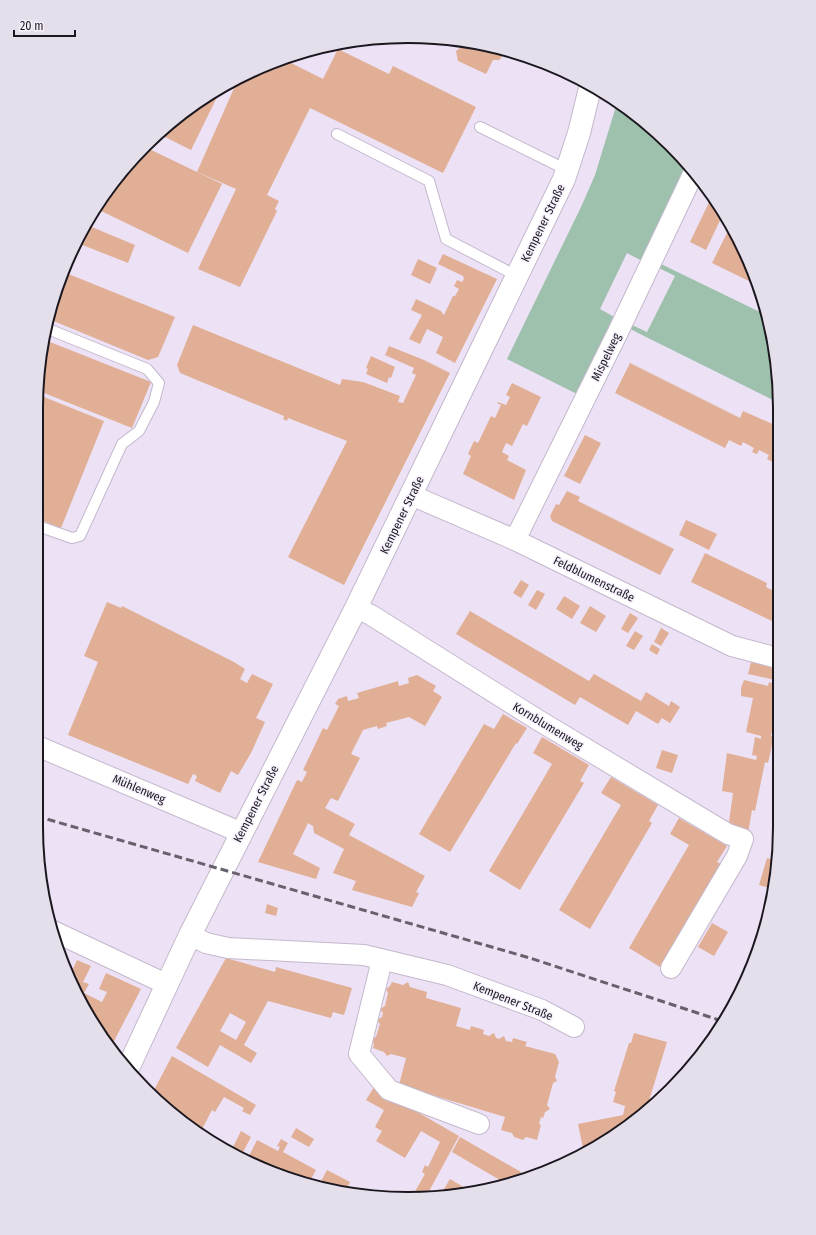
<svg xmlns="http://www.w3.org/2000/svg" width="816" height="1235" viewBox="0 0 816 1235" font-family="'Fira Sans Condensed',sans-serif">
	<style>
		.green { fill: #9dc1ad }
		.building { fill: #e1af95; fill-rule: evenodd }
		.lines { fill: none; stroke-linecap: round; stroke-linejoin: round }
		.lane-casing { stroke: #c4b8cc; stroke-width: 12 }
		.street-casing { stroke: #c4b8cc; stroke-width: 22 }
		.secondary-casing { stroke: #c4b8cc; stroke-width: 24 }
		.lane { stroke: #fff; stroke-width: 10 }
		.street { stroke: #fff; stroke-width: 20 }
		.secondary { stroke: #fff; stroke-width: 22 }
		.rail { stroke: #68616d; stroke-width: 3; stroke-dasharray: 8 4; stroke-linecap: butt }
		.labels { text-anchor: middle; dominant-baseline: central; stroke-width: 3; stroke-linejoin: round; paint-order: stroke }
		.street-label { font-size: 12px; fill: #1b171e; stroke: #f7f0fd }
		.rim { fill: none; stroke: #1b171e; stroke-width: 2 }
	</style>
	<rect width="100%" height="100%" fill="#ede1f5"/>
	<!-- green -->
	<g class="green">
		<polygon points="617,103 653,128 690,167 644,262 627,253 600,309 616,318 579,395 507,359 581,207 595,175"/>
		<polygon points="661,264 768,316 779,384 779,403 630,329 632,325 647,332 675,276 659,268"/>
	</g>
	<!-- building -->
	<g class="building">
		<polygon points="468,42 498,49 502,57 499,60 493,60 486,74 458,61 456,51 460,48 465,48"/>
		<polygon points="338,49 389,74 393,66 476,107 443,173 310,108 267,195 279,201 275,209 277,211 240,287 198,269 236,189 197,172 239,77 283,59 323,79"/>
		<polygon points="222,87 191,150 159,134 182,113"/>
		<polygon points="145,147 222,184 188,253 97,209 128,163"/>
		<polygon points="712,196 723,214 706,250 690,242"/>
		<polygon points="87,225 135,245 128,263 75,242"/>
		<polygon points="727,233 738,238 742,244 757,285 712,263"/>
		<polygon points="443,254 497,279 455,363 436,353 443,337 427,329 420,344 409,339 422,315 411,310 416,299 441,311 444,315 453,296 455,296 459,289 454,286 457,280 462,282 464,279 463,276 438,264"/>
		<polygon points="418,259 437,268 430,284 411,275"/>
		<polygon points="66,273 175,317 158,357 148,360 51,320"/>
		<polygon points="193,325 340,385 342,379 363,382 400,396 398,402 403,403 416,375 412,373 414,368 385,355 389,346 424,360 450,373 344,585 288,557 347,441 288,418 287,421 283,419 284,416 180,373 177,365"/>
		<polygon points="45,340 151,382 132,428 39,391 39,359"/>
		<polygon points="371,356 395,367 391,378 389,377 387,383 366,374 368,369 366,368"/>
		<polygon points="630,363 740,418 743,411 775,425 774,427 779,429 779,465 767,459 769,455 759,450 757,454 752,452 754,448 743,442 741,446 729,440 725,448 615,393"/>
		<polygon points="512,383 541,397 527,426 523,424 512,446 506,443 502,452 509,456 507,460 526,470 514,500 463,474 471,456 468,454 474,441 478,443 491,416 495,418 501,405 497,403 498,402 506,405 510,397 506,395"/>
		<polygon points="39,395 104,421 61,528 38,519"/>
		<polygon points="585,435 601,443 580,484 564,476"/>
		<polygon points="567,491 580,497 578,501 674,549 660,575 552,521 550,516 556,504 559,505"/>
		<polygon points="686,520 717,534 709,550 679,535"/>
		<polygon points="705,553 767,583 766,587 776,592 778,589 778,624 691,582"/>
		<polygon points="521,580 529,585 521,598 513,593"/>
		<polygon points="537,590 545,594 536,610 528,605"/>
		<polygon points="564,596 580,606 572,619 556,609"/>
		<polygon points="107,602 121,608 122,606 234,662 245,669 240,679 247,683 252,674 273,684 256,718 265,722 251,753 238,775 231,771 220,793 195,781 197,776 193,774 188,784 68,735 98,662 84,656"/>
		<polygon points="590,606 606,616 596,632 580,623"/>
		<polygon points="470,611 589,681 594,674 641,701 646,692 669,706 671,701 680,707 670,723 662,718 658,724 636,711 628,725 580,697 575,705 456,634"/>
		<polygon points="630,613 638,618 628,633 621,629"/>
		<polygon points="661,628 669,633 661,646 654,642"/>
		<polygon points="635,631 643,636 634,650 626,646"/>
		<polygon points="37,638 43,640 37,654"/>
		<polygon points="652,644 660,649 657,655 649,650"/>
		<polygon points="751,662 777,669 775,680 748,674"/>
		<polygon points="417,675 436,686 433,691 442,697 425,726 409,717 386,723 387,726 378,729 377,726 363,730 351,754 360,758 338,801 331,798 325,808 355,824 349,835 425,876 416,892 419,893 412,907 352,890 356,881 333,873 344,849 314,833 313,826 308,823 293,854 320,868 316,879 258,862 297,780 302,782 307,772 303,770 323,728 327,730 339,706 335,704 338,699 347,696 348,701 359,698 357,693 398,681 399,686 409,683 408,678"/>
		<polygon points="744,680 768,686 769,682 774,684 773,687 778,688 778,706 771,736 773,737 771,750 768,763 765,762 755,811 752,810 748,833 729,822 733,793 722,791 727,753 756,760 757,756 752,755 755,737 761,739 761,736 746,732 753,698 741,696 741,688"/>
		<polygon points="503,714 527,728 517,744 516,743 450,852 419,834 484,724 494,729"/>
		<polygon points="542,737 589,765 580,781 584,783 520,890 489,871 552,764 533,753"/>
		<polygon points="662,750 678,755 672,773 656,768"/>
		<polygon points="611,777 658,805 649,821 652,823 590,929 559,910 621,805 601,793"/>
		<polygon points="679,818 727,846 717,862 721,864 660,967 629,948 689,845 670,834"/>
		<polygon points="767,858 777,861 777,876 773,889 759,885"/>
		<polygon points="267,904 278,908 276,916 265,913"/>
		<polygon points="712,923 728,932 714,956 698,947"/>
		<path d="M226 958 275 972 276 967 352 988 344 1015 333 1012 331 1018 268 1001 244 1045 257 1053 251 1063 220 1045 208 1067 176 1048ZM230 1013 246 1022 236 1040 220 1031Z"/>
		<polygon points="77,960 91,966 83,982 89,984 84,993 102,1002 107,992 99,989 106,973 141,989 111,1047 99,1034 92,1021 94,1019 90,1017 70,975"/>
		<polygon points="392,982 403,985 408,982 410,987 427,992 426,998 461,1008 456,1026 470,1030 471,1026 484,1030 483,1034 489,1036 494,1033 496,1038 499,1039 504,1036 506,1041 512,1042 513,1038 527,1042 525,1046 555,1054 559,1062 555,1077 557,1081 553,1083 547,1105 550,1109 545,1112 543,1118 541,1117 539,1124 541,1125 537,1140 526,1137 523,1140 514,1137 512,1133 501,1130 505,1117 399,1085 406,1058 391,1054 387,1056 384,1052 373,1048 374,1044 371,1039 376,1037 380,1024 377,1020 382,1017 383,1013 380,1009 385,1006 388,993 386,989 390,986"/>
		<polygon points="634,1033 667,1042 648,1104 594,1149 584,1153 578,1124 623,1115 625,1106 613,1102 616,1092 614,1091 629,1043 631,1043"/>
		<polygon points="172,1056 256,1105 250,1115 242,1111 244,1108 224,1097 215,1112 212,1110 200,1133 181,1122 153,1092"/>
		<polygon points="374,1087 459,1136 427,1195 413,1195 425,1174 422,1172 425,1165 428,1167 440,1142 421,1131 405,1158 376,1141 382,1131 375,1127 384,1110 366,1100"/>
		<polygon points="296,1128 314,1139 309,1147 291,1137"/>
		<polygon points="241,1131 251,1137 243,1152 233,1147"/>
		<polygon points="460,1137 521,1172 517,1178 505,1183 452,1152"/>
		<polygon points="281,1139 288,1143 283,1152 316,1170 310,1181 266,1171 247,1160 257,1140 278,1151 280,1147 277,1146"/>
		<polygon points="327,1170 350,1182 346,1190 320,1183"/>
		<polygon points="450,1179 472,1192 441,1194"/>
	</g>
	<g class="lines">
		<!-- lane casing -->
		<g class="lane-casing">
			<g id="lane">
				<polyline points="480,127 567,170"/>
				<polyline points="337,134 429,181 446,239 517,276"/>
				<polyline points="38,526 72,538 80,536 122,444 139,431 154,402 159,383 147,369 48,329"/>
			</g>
		</g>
		<!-- street casing -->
		<g class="street-casing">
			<g id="street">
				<polyline points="411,495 515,540 732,646 778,658"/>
				<polyline points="515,540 618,332 694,172"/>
				<polyline points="356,608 371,615 538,720 728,834 743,839 737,856 671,968"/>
				<polyline points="37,746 242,833"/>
				<polyline points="53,931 166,984"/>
				<polyline points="190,935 206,943 228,948 364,955 447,975 542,1010 574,1027"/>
				<polyline points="382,960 359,1054 389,1090 479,1124"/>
			</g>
		</g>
		<!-- secondary casing -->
		<g class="secondary-casing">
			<polyline id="secondary" points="129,1066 190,935 356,608 564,179 579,133 591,84"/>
		</g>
		<!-- lane -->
		<use href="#lane" class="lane"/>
		<!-- street -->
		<use href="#street" class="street"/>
		<!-- secondary -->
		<use href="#secondary" class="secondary"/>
		<!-- rail -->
		<polyline class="rail" points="36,816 530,958 722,1021"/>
	</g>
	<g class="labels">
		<!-- street labels -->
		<g class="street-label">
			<text transform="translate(543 223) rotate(-64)">Kempener Straße</text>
			<text transform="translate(606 357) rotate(-64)">Mispelweg</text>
			<text transform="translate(402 515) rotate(-64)">Kempener Straße</text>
			<text transform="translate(594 579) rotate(26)">Feldblumenstraße</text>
			<text transform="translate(548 726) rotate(31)">Kornblumenweg</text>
			<text transform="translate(139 789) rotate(23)">Mühlenweg</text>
			<text transform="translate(256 804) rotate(-63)">Kempener Straße</text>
			<text transform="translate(513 1001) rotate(22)">Kempener Straße</text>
		</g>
	</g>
	<!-- crop -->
	<path d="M0 0H816V1235H0ZM408 43H408A365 365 0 0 1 773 408V827A365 365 0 0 1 408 1192H408A365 365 0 0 1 43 827V408A365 365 0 0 1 408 43Z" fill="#e5dfeb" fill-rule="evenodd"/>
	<path class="rim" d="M408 43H408A365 365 0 0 1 773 408V827A365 365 0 0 1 408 1192H408A365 365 0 0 1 43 827V408A365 365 0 0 1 408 43Z"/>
	<!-- scale -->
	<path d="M14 30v6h61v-6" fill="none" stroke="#1b171e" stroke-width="2"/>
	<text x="20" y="30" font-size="12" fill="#1b171e" stroke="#f7f0fd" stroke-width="3" paint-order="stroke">20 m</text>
</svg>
